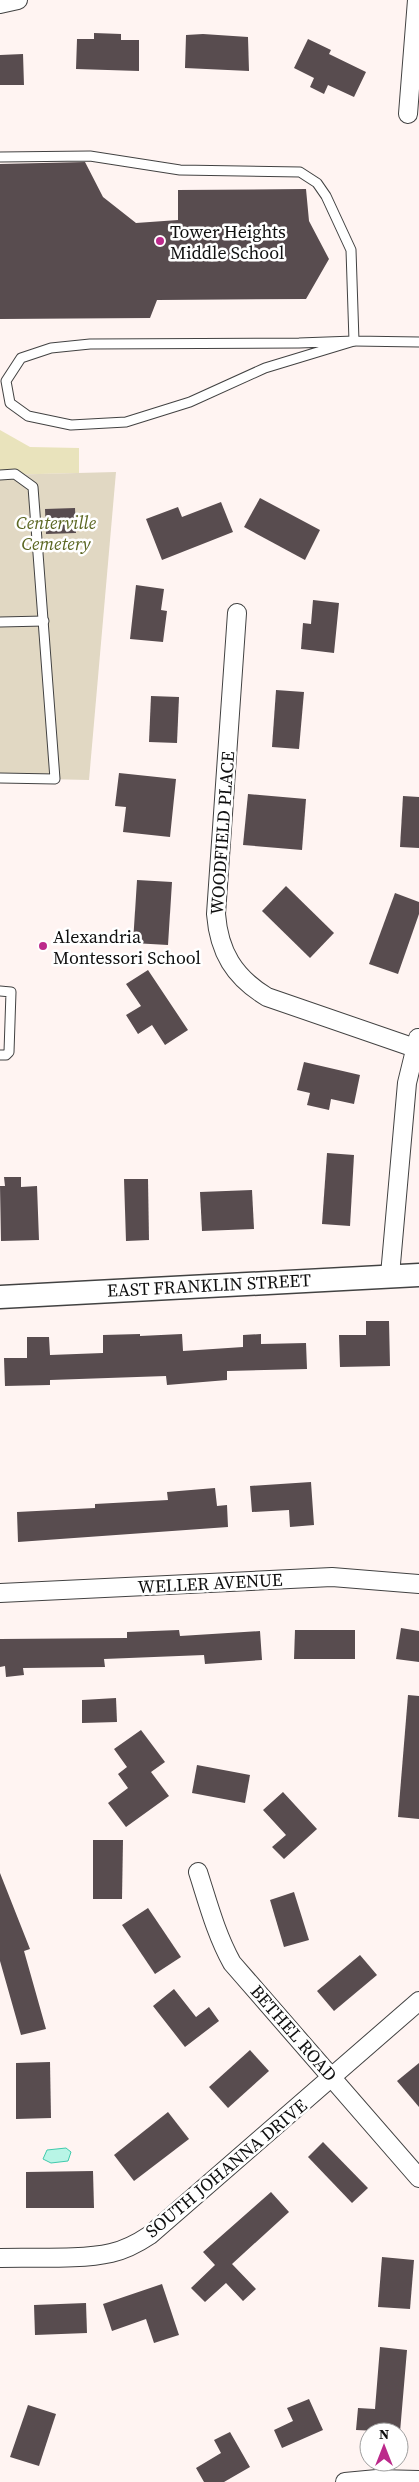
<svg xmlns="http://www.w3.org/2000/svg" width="419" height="2482" viewBox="0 0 419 2482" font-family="'Source Serif 4',serif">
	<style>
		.green { fill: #e9e3bc }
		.cemetery { fill: #e1d8c3 }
		.water { fill: #b8f5e6; stroke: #41caac }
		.building { fill: #584c4f }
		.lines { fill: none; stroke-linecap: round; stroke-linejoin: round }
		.service-casing { stroke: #424242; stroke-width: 11 }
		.minor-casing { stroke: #424242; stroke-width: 20 }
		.tertiary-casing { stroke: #424242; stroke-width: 25 }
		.service { stroke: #fff; stroke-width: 9 }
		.minor { stroke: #fff; stroke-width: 18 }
		.tertiary { stroke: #fff; stroke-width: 22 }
		.poi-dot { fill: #bc2a8b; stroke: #fff; stroke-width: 2 }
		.labels { text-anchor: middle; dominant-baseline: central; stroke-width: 5; stroke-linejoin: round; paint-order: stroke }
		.poi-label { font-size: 18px; fill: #0f0f0f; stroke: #fff; text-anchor: start }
		.park-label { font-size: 18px; font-style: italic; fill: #5a6621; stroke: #fff }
		.street-label { font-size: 18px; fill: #0f0f0f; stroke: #fff }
	</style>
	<rect width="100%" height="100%" fill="#fff4f2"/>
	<!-- green -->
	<polygon class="green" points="0,430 30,447 79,448 79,473 0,475"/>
	<!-- cemetery -->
	<polygon class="cemetery" points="116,472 89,780 0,778 0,475"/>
	<!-- water -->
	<polygon class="water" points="66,2148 71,2152 68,2161 51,2163 43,2159 47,2150"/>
	<!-- building -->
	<g class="building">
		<polygon points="94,33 121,34 121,40 139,40 139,71 76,69 77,39 94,39"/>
		<polygon points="203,34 248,37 249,71 185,68 186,35"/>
		<polygon points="308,39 331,50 329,54 366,72 354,97 328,85 324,94 310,87 314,78 294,68"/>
		<polygon points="23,54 24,85 0,85 0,55"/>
		<polygon points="85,162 103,197 136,223 178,220 178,190 306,189 309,221 329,259 306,299 157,300 150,318 0,319 0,164"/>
		<polygon points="260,498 320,530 305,560 244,527"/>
		<polygon points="221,502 233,532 162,560 146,519 178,507 182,517"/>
		<polygon points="75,508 76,533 46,534 45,509"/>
		<polygon points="136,585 164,589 161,610 167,611 163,642 130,639"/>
		<polygon points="313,600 339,603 334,653 301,649 303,623 311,624"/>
		<polygon points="276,690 304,692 299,749 272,747"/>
		<polygon points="151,696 179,697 177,743 149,742"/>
		<polygon points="119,773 176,779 170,837 123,832 126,807 115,806"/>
		<polygon points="248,794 306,799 302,850 243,845"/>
		<polygon points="403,796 419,797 419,848 400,847"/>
		<polygon points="137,880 172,882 168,945 133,943"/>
		<polygon points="286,886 334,933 310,958 262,911"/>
		<polygon points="395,893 419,902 419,914 398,974 369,964"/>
		<polygon points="148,970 188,1030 165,1045 152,1025 138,1034 126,1015 141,1006 126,984"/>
		<polygon points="304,1062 360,1075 354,1104 331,1099 329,1110 307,1105 310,1093 297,1090"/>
		<polygon points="327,1153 354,1155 350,1226 322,1224"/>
		<polygon points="4,1177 21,1177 21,1187 37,1186 39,1240 1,1241 0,1186 5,1186"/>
		<polygon points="124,1179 148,1179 149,1240 126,1241"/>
		<polygon points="252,1190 254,1229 202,1231 200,1192"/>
		<polygon points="366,1321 389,1321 390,1366 340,1367 339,1335 366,1335"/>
		<polygon points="140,1334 140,1336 182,1334 183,1351 243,1347 243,1335 261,1334 261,1344 306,1343 307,1369 227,1371 227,1380 167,1385 166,1376 50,1380 50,1385 5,1386 4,1358 27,1358 27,1337 49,1337 50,1355 103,1353 103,1335"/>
		<polygon points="311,1482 314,1525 290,1527 289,1510 252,1512 250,1486"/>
		<polygon points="215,1488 217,1506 227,1505 228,1527 18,1542 17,1512 95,1508 95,1504 168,1500 167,1492"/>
		<polygon points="401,1628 419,1631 419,1662 396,1659"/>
		<polygon points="179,1630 180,1636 260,1631 262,1660 205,1664 204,1655 104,1659 105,1667 23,1668 24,1675 6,1677 5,1666 0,1667 0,1639 127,1638 127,1632"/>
		<polygon points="295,1630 355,1630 355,1659 294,1659"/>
		<polygon points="408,1695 419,1696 419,1819 398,1817"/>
		<polygon points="116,1698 117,1722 82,1723 82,1700"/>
		<polygon points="141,1730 165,1762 151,1772 169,1796 126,1827 108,1803 128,1788 118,1774 127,1767 114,1749"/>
		<polygon points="197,1765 250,1775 245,1803 192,1793"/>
		<polygon points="283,1792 317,1829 284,1859 272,1847 286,1835 263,1810"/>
		<polygon points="93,1840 123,1840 122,1899 93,1899"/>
		<polygon points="0,1873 30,1949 24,1951 46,2029 21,2035 0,1961"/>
		<polygon points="294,1892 309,1940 284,1947 270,1900"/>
		<polygon points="148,1908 181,1957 155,1974 122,1925"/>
		<polygon points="360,1955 377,1975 334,2011 317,1991"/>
		<polygon points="174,1989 196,2017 209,2007 219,2021 185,2047 153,2006"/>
		<polygon points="250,2050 269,2071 228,2108 209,2087"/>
		<polygon points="50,2062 51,2118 16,2119 16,2063"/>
		<polygon points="419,2063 419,2107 397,2081"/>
		<polygon points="168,2112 189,2139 134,2181 114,2155"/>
		<polygon points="323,2142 368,2188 352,2203 308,2157"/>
		<polygon points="93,2171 94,2208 26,2208 26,2172"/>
		<polygon points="271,2192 289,2212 232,2264 256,2289 243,2301 226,2283 205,2302 191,2288 215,2265 203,2252"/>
		<polygon points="382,2257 414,2260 410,2309 378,2307"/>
		<polygon points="162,2284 179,2335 154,2343 146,2319 112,2331 103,2304"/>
		<polygon points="86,2303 87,2333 35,2335 34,2305"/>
		<polygon points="380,2347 407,2350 400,2432 356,2430 358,2408 375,2409"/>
		<polygon points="309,2399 323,2430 282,2448 274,2430 293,2421 287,2408"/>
		<polygon points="28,2405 56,2414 39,2466 10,2457"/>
		<polygon points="230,2432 250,2467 224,2482 204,2482 196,2468 221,2453 214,2440"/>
	</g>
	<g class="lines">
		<!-- service casing -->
		<g class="service-casing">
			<g id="service">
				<polyline points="0,157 90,156 180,170 300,172 317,183 326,196 351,250 354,341 419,342"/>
				<polygon points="354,341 265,368 190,402 126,422 71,425 28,416 10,403 6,381 21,358 51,348 90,344 299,343"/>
				<polyline points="0,475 15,474 33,487 55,779 0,778"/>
				<polyline points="0,622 44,621"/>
				<polyline points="0,991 11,992 9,1052 6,1055 0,1055"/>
			</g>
		</g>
		<!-- minor casing -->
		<g class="minor-casing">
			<g id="minor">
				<polyline points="0,4 18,0"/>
				<polyline points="408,114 417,0"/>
				<path d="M237 613 216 914C219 952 234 977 267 997L415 1048"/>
				<polyline points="390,1275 407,1083 418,1038"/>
				<polyline points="0,1593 332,1577 419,1584"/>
				<path d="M198 1872C208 1903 216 1934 232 1963L419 2178"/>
				<path d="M0 2258C32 2257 81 2260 111 2253 125 2250 138 2243 150 2235L419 2001"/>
				<polyline points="345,2482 377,2479 419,2480"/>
			</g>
		</g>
		<!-- tertiary casing -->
		<g class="tertiary-casing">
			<polyline id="tertiary" points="0,1297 419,1275"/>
		</g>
		<!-- service -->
		<use href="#service" class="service"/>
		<!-- minor -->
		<use href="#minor" class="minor"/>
		<!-- tertiary -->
		<use href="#tertiary" class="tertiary"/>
	</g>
	<!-- markers -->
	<g class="poi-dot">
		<circle cx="160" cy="241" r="5"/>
		<circle cx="43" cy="946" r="5"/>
	</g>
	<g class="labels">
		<!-- poi labels -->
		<g class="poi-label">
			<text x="170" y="231">Tower Heights<tspan x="170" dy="21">Middle School</tspan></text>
			<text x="53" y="936">Alexandria<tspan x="53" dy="21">Montessori School</tspan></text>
		</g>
		<!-- park labels -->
		<g class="park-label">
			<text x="56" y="522">Centerville<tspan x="56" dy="21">Cemetery</tspan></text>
		</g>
		<!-- street labels -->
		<g class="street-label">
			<text transform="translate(222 833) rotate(-86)">WOODFIELD PLACE</text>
			<text transform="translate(209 1285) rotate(-3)">EAST FRANKLIN STREET</text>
			<text transform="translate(210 1583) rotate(-3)">WELLER AVENUE</text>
			<text transform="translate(294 2033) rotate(49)">BETHEL ROAD</text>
			<text transform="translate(226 2168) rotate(-40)">SOUTH JOHANNA DRIVE</text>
		</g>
	</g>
	<!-- north arrow -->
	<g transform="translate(384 2447)"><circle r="24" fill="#ffffff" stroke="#9f9f9f"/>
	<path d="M0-4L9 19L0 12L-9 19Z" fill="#bc2a8b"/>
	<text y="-8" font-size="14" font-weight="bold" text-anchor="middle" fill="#0f0f0f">N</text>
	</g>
</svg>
